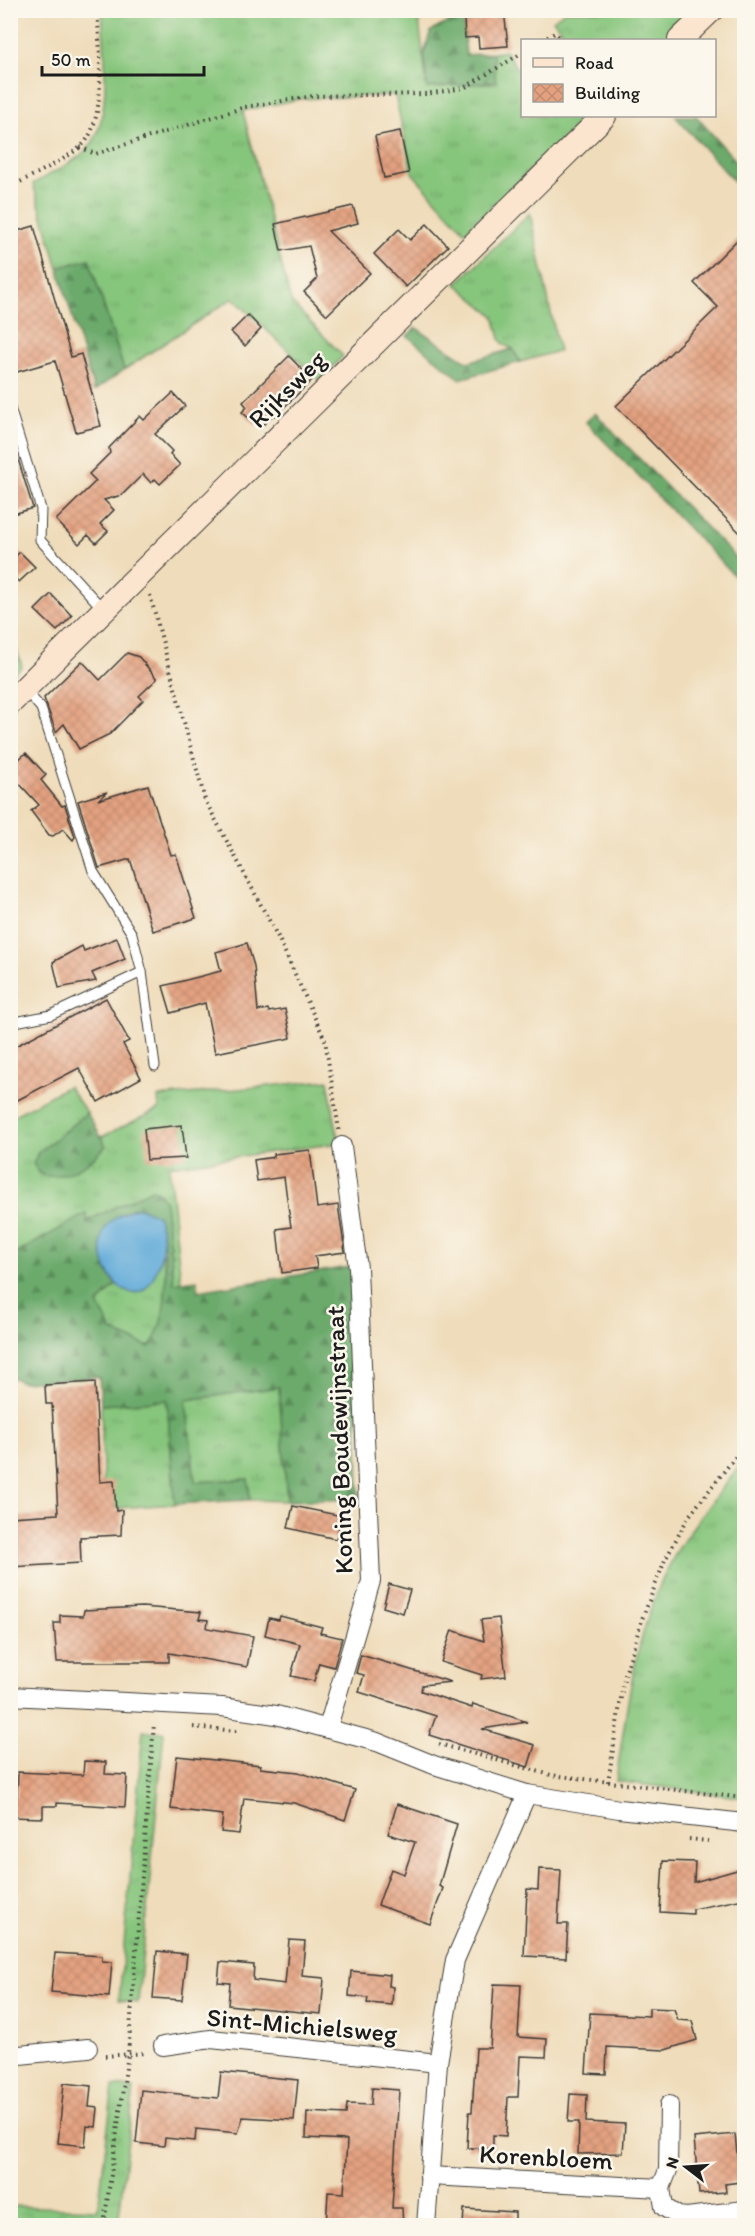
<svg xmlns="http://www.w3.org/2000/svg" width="755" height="2236" viewBox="0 0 755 2236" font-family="Itim,sans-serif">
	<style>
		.grass { fill: url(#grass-tufts); stroke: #51704c; stroke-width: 1.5 }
		.forest { fill: url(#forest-firs); stroke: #446344; stroke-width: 1.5; fill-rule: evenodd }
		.water { fill: #61aad9; stroke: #3e637a; stroke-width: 1.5 }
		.building { fill: url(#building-cross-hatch) }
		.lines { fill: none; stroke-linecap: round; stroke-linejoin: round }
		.service-casing { stroke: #3c3934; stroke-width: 11 }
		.minor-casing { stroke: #3c3934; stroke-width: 20 }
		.secondary-casing { stroke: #3c3934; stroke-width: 26 }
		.path { stroke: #3c3934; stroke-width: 4; stroke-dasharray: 1.5 4.5; stroke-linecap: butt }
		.service { stroke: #fff; stroke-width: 9 }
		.minor { stroke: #fff; stroke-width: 18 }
		.secondary { stroke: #fce5cf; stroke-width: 24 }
		.labels { text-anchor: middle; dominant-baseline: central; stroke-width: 5; stroke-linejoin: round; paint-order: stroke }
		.street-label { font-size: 26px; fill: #1c1c1c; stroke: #fbf7ec }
	</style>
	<defs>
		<pattern id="grass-tufts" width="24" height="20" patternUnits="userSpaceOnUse" patternTransform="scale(1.5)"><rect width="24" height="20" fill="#86c57c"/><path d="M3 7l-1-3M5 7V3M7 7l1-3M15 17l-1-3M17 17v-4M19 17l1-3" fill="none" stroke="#73a96b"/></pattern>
		<pattern id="forest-firs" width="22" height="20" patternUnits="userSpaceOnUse" patternTransform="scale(1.5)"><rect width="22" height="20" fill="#6caa6c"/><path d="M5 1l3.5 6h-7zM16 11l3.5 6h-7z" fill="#588a58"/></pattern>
		<pattern id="building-cross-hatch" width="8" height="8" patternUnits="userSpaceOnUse" patternTransform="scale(1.5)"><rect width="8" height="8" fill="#e3a180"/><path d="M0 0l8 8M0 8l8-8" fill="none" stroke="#c28a6e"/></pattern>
	</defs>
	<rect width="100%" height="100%" fill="#fbf7ec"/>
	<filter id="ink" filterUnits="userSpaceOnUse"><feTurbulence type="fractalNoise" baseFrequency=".0167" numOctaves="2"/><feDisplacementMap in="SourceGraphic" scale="12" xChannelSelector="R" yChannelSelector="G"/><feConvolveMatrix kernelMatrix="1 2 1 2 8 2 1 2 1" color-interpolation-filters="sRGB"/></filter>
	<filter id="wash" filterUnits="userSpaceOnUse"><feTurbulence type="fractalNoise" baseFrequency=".008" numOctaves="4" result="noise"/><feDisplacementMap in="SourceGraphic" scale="24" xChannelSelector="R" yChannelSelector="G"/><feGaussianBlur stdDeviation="1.35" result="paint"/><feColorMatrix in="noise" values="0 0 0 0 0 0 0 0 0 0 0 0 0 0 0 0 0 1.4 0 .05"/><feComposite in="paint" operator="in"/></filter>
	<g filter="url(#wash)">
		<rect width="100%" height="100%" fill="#efdcba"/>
		<!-- grass -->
		<g class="grass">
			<path d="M102 11H418L427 88 495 82 493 53 506 51 522 77V116H587L465 232 412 173 395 95 300 99 243 111 291 302 343 356 320 381 233 298 124 370 89 259 58 268 33 184C51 173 74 163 88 148 113 121 104 46 102 11Z"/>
			<polygon points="565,11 695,11 665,40 570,40 553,20"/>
			<polygon points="530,213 559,351 520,362 513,349 504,345 500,339 494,316 456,284"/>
			<polygon points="10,631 22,666 11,677 10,677"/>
			<polygon points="328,1080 339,1143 169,1166 181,1282 174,1283 165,1202 87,1221 87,1214 11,1257 11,1117 68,1086 87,1113 38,1153 105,1147 101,1137 159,1109 158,1097"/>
			<path d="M162 1252C169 1278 167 1326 149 1347L112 1331 98 1304 116 1285 125 1291 159 1265Z"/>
			<polygon points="279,1387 287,1501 250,1500 248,1479 195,1482 186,1400"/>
			<polygon points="167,1400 175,1504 104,1509 101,1405"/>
			<path d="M744 1460V1798L616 1781C627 1703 637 1617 679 1548 698 1517 722 1489 744 1460Z"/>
			<polygon points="143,1731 164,1732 138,2003 119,2000"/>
			<polygon points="113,2086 134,2088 118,2225 11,2225 11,2206 98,2209"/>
		</g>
		<!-- forest -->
		<g class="forest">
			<polygon points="463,15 466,55 493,53 496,82 427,88 424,53 431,31"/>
			<polygon points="675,116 696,116 744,170 744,192"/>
			<polygon points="89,259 124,370 94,391 58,268"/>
			<polygon points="416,328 468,362 513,349 520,362 460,379 407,336"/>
			<polygon points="595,413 744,566 744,586 586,422"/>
			<path d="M87 1113 106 1146C89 1164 67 1180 41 1175L33 1164 38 1153Z"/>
			<path d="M152 1189 158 1191 165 1202 174 1283 197 1280 198 1291 356 1266 359 1499 287 1501 279 1387 186 1400 195 1482 248 1479 250 1500 175 1504 167 1400 101 1405 99 1377 22 1382 11 1377 10 1257 87 1213V1221ZM157 1215C169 1245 171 1321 149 1347L112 1331 98 1304 116 1285 108 1273Z"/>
		</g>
		<!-- water -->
		<path class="water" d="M135 1208 144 1209 157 1215C164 1234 165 1249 157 1269 136 1326 92 1268 103 1233 108 1219 123 1213 135 1208Z"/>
		<g id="blocks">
			<!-- building -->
			<g class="building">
				<polygon points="476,10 504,10 508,46 479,48 478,37 465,38 464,19 477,18"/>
				<polygon points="400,131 409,173 384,178 375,136"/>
				<polygon points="353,206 358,223 328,231 370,273 327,315 304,292 317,279 309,246 281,251 275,224"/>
				<polygon points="427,224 448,246 406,287 374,254 399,229 410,240"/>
				<polygon points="34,226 71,357 81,354 101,426 76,432 55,361 10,374 10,233"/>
				<polygon points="744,233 744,537 616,406 718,307 694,283"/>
				<polygon points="248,315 261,329 245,346 231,332"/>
				<polygon points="289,356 312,380 275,416 273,415 264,424 261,420 256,425 242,412 247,407 243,402"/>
				<polygon points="173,393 185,406 155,434 172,451 170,454 180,465 160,484 155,479 151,483 143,474 122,495 104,500 114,510 100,524 108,531 96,543 88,535 79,544 56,520 96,481 89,474 110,453 109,448 140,416 144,420"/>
				<polygon points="10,449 15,449 33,508 10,515"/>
				<polygon points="20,552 35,567 19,582 10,574 10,561"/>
				<polygon points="51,594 72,616 57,631 35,610"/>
				<polygon points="127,653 139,657 157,679 139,696 143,700 110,734 79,749 64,724 56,732 44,698 82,661 100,680"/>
				<polygon points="26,753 46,775 41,780 62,806 65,805 75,837 73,840 63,829 53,836 49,835 31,811 39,805 16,780 18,778 10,770 10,767"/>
				<polygon points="148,785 171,855 176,854 196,918 153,931 130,859 99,868 78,801 107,792 98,800"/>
				<polygon points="117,938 125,959 92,973 96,981 59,988 53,962 82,946 84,951"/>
				<polygon points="247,943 254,966 258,1011 268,1009 269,1012 285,1009 291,1038 215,1053 205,1003 171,1013 163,986 221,971 216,952"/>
				<polygon points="106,998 129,1041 123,1044 141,1078 98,1102 79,1068 10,1104 10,1049"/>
				<polygon points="182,1125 186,1158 147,1160 144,1129"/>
				<polygon points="310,1150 317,1208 338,1205 345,1252 315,1256 317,1268 282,1273 277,1229 291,1227 284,1177 257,1181 254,1160 274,1157 274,1154"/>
				<polygon points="95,1382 100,1482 114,1481 116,1511 122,1510 121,1535 80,1537 81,1563 10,1567 10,1517 58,1514 52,1404 46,1404 45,1385"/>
				<polygon points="293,1506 342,1516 336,1539 288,1528"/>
				<polygon points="389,1584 410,1590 403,1613 383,1607"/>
				<polygon points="142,1607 201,1612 199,1619 208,1620 207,1628 253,1636 247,1667 169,1653 169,1662 57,1662 54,1623 60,1623 60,1615 83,1616 84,1610"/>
				<polygon points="280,1616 322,1627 320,1633 342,1638 334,1667 319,1663 314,1681 291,1676 300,1644 265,1635 269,1618 279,1620"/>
				<polygon points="499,1618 506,1676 481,1679 482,1675 441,1662 452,1630 484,1641 481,1620"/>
				<polygon points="361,1655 451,1682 422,1685 421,1691 472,1708 473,1704 527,1722 482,1729 535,1745 528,1767 429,1735 436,1716 359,1692 364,1675 356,1673"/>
				<polygon points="177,1756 261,1765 260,1768 298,1772 355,1790 345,1820 294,1803 244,1798 239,1834 221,1832 223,1815 171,1809"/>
				<polygon points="84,1761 106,1762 105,1774 127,1775 125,1807 57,1803 57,1806 43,1806 43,1818 10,1817 10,1797 17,1797 18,1772 83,1775"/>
				<polygon points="397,1804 457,1824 439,1886 443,1888 430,1924 378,1905 391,1869 404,1874 415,1842 388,1834"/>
				<polygon points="663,1861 695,1862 694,1882 744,1868 744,1899 693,1909 693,1914 660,1912"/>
				<polygon points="539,1869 561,1870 558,1924 568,1924 566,1958 524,1956 527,1889 538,1890"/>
				<polygon points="289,1940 305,1941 302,1976 324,1978 321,2014 228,2005 230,1983 218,1982 220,1962 254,1965 253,1980 285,1984"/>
				<polygon points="157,1951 187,1954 182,2000 153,1998"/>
				<polygon points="55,1953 102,1956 102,1961 112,1962 109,1997 51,1992"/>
				<polygon points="351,1971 390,1975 389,1986 393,1987 392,2005 367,2003 368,1998 349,1996"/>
				<polygon points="494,1984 521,1985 518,2037 547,2039 546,2057 520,2056 518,2097 508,2097 506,2136 493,2135 493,2149 467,2148 469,2112 472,2112 476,2048 490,2048"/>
				<polygon points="649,2008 674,2009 678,2020 692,2021 697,2040 665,2050 607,2047 606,2074 586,2073 590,2013 649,2016"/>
				<polygon points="221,2072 298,2080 294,2120 243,2117 238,2133 196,2129 195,2141 165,2138 164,2146 136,2143 141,2090 218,2098"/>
				<polygon points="64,2083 91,2086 89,2107 98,2108 96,2127 87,2126 85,2146 58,2143"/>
				<polygon points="372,2088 399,2090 392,2208 402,2208 403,2226 326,2226 328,2192 344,2193 347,2140 306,2138 307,2112 346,2114 347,2104 371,2105"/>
				<polygon points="570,2094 587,2095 586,2122 625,2124 623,2153 578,2154 579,2122 568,2122"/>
				<polygon points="735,2134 740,2182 725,2184 726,2192 699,2194 694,2138"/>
				<polygon points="464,2209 515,2212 515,2226 463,2226"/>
			</g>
		</g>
	</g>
	<g filter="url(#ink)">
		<use href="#blocks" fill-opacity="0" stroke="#3c3934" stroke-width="1.5"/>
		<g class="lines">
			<!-- service casing -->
			<g class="service-casing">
				<g id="service">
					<polyline points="10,408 41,509 40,540 103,609"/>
					<polyline points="26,691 41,708 93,871 132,934 142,972 155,1066"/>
					<polyline points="10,1023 51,1015 142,972"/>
				</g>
			</g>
			<!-- minor casing -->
			<g class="minor-casing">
				<g id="minor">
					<polyline points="10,1696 222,1707 276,1715 377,1742 434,1765 527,1794 619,1809 744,1823"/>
					<polyline points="328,1727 371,1581 358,1268 342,1146"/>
					<polyline points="163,2046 211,2039 438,2063"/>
					<polyline points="10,2056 88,2048"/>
					<polyline points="669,2105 668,2170 661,2188 664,2207 678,2216 687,2217 744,2210"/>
					<polyline points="429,2176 661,2188"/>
					<polyline points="426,2226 438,2063 455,1960 527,1794"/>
				</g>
			</g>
			<!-- secondary casing -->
			<g class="secondary-casing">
				<g id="secondary">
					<polyline points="680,40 711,10"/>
					<polyline points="10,703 604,116"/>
				</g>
			</g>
			<!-- path -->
			<g class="path">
				<polyline points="542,40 555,33 562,40"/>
				<polyline points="80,147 95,154 245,107 313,96 426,94 464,88 522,53"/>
				<path d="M10 187C33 175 58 164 79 148 109 125 99 44 97 10"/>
				<polyline points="150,595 205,800 278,937 325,1040 339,1130"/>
				<polyline points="193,1727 237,1731"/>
				<polyline points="439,1744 551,1775 744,1798"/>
				<polyline points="608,1782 624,1678 642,1619 665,1560 689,1516 744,1446"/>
				<polyline points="689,1839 708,1841"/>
				<polyline points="105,2056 145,2053"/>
				<polyline points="10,2224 104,2226"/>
				<polyline points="104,2224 128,2054 154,1724"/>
			</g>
			<!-- service -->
			<use href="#service" class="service"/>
			<!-- minor -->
			<use href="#minor" class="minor"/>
			<!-- secondary -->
			<use href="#secondary" class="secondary"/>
		</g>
	</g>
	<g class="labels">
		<!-- street labels -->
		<g class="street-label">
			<text transform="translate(287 389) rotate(-45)">Rijksweg</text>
			<text transform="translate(339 1440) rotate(-92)">Koning Boudewijnstraat</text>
			<text transform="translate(302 2025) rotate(5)">Sint-Michielsweg</text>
			<text transform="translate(546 2157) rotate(3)">Korenbloem</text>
		</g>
	</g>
	<!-- margin -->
	<rect width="755" height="2236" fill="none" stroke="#fbf7ec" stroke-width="36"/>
	<!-- legend -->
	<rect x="521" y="39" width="195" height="78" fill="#fbf7ec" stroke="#a29f99" stroke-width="1.5"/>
	<rect x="533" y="58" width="30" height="9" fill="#fce5cf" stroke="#a29f99" stroke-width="1.5"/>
	<text x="575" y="69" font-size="18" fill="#1c1c1c">Road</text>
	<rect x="533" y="84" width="30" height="18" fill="url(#building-cross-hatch)" stroke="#a29f99" stroke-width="1.5"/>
	<text x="575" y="99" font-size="18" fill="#1c1c1c">Building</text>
	<!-- north arrow -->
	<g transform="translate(686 2167) rotate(287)" stroke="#fbf7ec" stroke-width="4.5" paint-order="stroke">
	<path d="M0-4.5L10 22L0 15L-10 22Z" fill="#1c1c1c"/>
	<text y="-9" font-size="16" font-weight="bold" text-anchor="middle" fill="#1c1c1c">N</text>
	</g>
	<!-- scale -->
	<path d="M42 66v9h162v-9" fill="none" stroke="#1c1c1c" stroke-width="3"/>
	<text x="51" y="66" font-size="18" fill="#1c1c1c" stroke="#fbf7ec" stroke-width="4.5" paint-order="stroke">50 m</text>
</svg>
